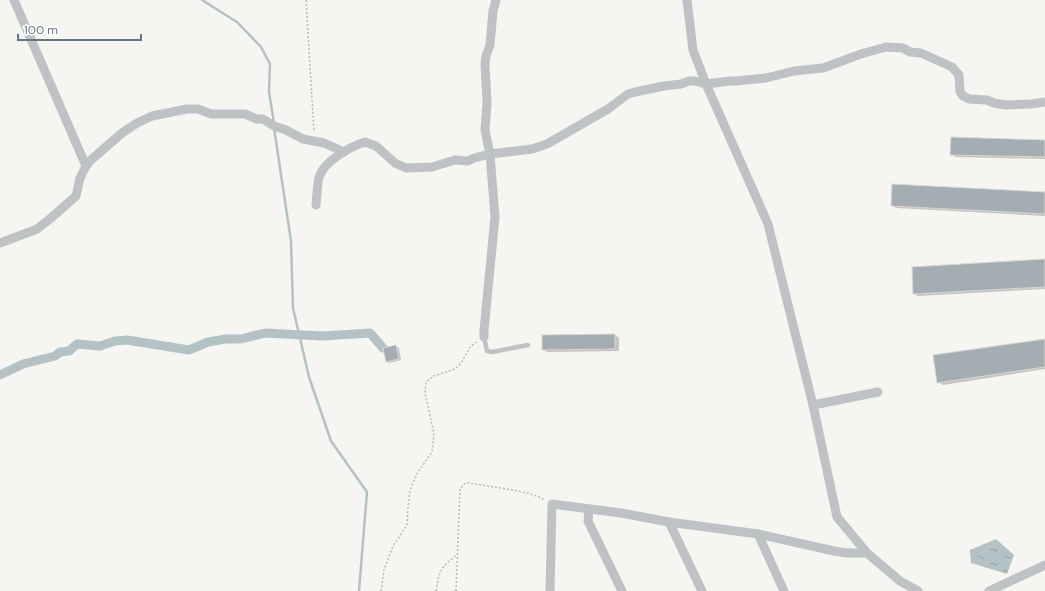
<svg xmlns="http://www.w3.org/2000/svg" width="1045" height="591" viewBox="0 0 1045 591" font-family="'DM Sans',sans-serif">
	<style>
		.water { fill: url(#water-ripples) }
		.shadow { fill: #0003 }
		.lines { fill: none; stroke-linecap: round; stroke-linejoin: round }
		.stream { stroke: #b5c2c5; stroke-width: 2.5 }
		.canal { stroke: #b5c2c5; stroke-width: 9 }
		.building { fill: #a4adb2; stroke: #d6d6d4 }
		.path { stroke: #b8bbbd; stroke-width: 1.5; stroke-dasharray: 2 2; stroke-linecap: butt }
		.lane { stroke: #bec2c5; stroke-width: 4.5 }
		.street { stroke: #bec2c5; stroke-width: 9 }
	</style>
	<defs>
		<pattern id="water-ripples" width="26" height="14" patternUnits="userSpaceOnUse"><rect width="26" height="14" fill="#b5c2c5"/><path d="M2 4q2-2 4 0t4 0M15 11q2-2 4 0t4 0" fill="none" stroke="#97a2a5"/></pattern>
	</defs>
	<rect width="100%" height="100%" fill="#f5f5f1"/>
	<!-- water -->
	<polygon class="water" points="996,539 1014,555 1007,574 971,563 970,550"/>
	<!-- shadow -->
	<g class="shadow">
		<polygon points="1045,141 1045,159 956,157 951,154"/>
		<polygon points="1045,193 1045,216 896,208 892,206"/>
		<polygon points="1045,260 1045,289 918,296 914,294"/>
		<polygon points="615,335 619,338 619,351 547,352 543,349"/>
		<polygon points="1045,340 1045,369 943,385 938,382"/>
		<polygon points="396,346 399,348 401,360 389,363 386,361"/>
	</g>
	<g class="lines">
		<!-- stream -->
		<g class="stream">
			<polyline points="202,0 237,22 261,47 270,64 269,92 274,123"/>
			<polyline points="274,128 291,241 293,308 309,377 331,441 367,492 359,591"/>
		</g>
		<!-- canal -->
		<polyline class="canal" points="0,375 23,364 55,356 60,352 69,351 77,344 100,346 115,341 127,340 189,350 208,342 226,339 241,339 265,333 322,336 370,333 383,348"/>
	</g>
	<!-- building -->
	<g class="building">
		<polygon points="951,137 1045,140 1045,157 950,155"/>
		<polygon points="892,184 1045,192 1045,214 891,206"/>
		<polygon points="1045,259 1045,287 913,294 912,267"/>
		<polygon points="615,334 615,349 542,350 542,335"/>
		<polygon points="1045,339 1045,367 937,383 933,355"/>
		<polygon points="396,345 399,359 386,362 383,348"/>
	</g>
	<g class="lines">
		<!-- path -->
		<g class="path">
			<polyline points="306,0 314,132"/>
			<polyline points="381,591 384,570 393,546 407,525 408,507 410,491 416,475 432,452 434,434 425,393 426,382 434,376 455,369 461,363 471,346 478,341"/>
			<path d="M436 591C440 569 440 568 458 554"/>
			<path d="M456 591 460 489 464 484 469 483C490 487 528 490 545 500"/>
		</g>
		<!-- lane -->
		<polyline class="lane" points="484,337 487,351 492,352 528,345"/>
		<!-- street -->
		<g class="street">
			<polyline points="14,0 86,166"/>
			<polyline points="687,0 693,50 706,84 768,224 813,405 837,517 867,553 900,581 918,591"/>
			<path d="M316 205C317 196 317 186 319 177 325 160 350 147 365 142L376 146 395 163 406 168 432 167 455 160 468 161 474 158 490 154 532 149 547 144 608 109 628 94 635 92 664 86 681 84 689 81H695L706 84 730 81H736L766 78 794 71 823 68 861 54 886 47 903 48 910 52 921 53 952 67 959 75 960 92 963 96 969 99 987 100 994 103 1006 105 1031 104 1045 102"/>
			<polyline points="0,243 37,229 51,218 76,196 80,178 86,166 91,160 122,133 137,123 152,116 187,109 198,109 211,114 245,114 257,119 263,119 274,126 286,130 303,139 324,143 344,152"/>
			<polyline points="484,337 484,330 495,217 490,154 485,130 487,103 485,64 486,56 490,45 493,11 496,0"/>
			<polyline points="813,405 878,392"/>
			<polyline points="589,509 588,521 622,591"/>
			<polyline points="669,522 702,591"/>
			<polyline points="758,534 784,591"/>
			<polyline points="550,591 552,504 621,513 669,522 758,534 834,551 847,553 867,553"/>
			<polyline points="989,591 1045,565"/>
		</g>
	</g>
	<!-- scale -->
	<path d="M18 34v6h123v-6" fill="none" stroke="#657681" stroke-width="2"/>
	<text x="24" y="34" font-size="12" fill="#657681" stroke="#ffffff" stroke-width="3" paint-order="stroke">100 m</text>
</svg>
